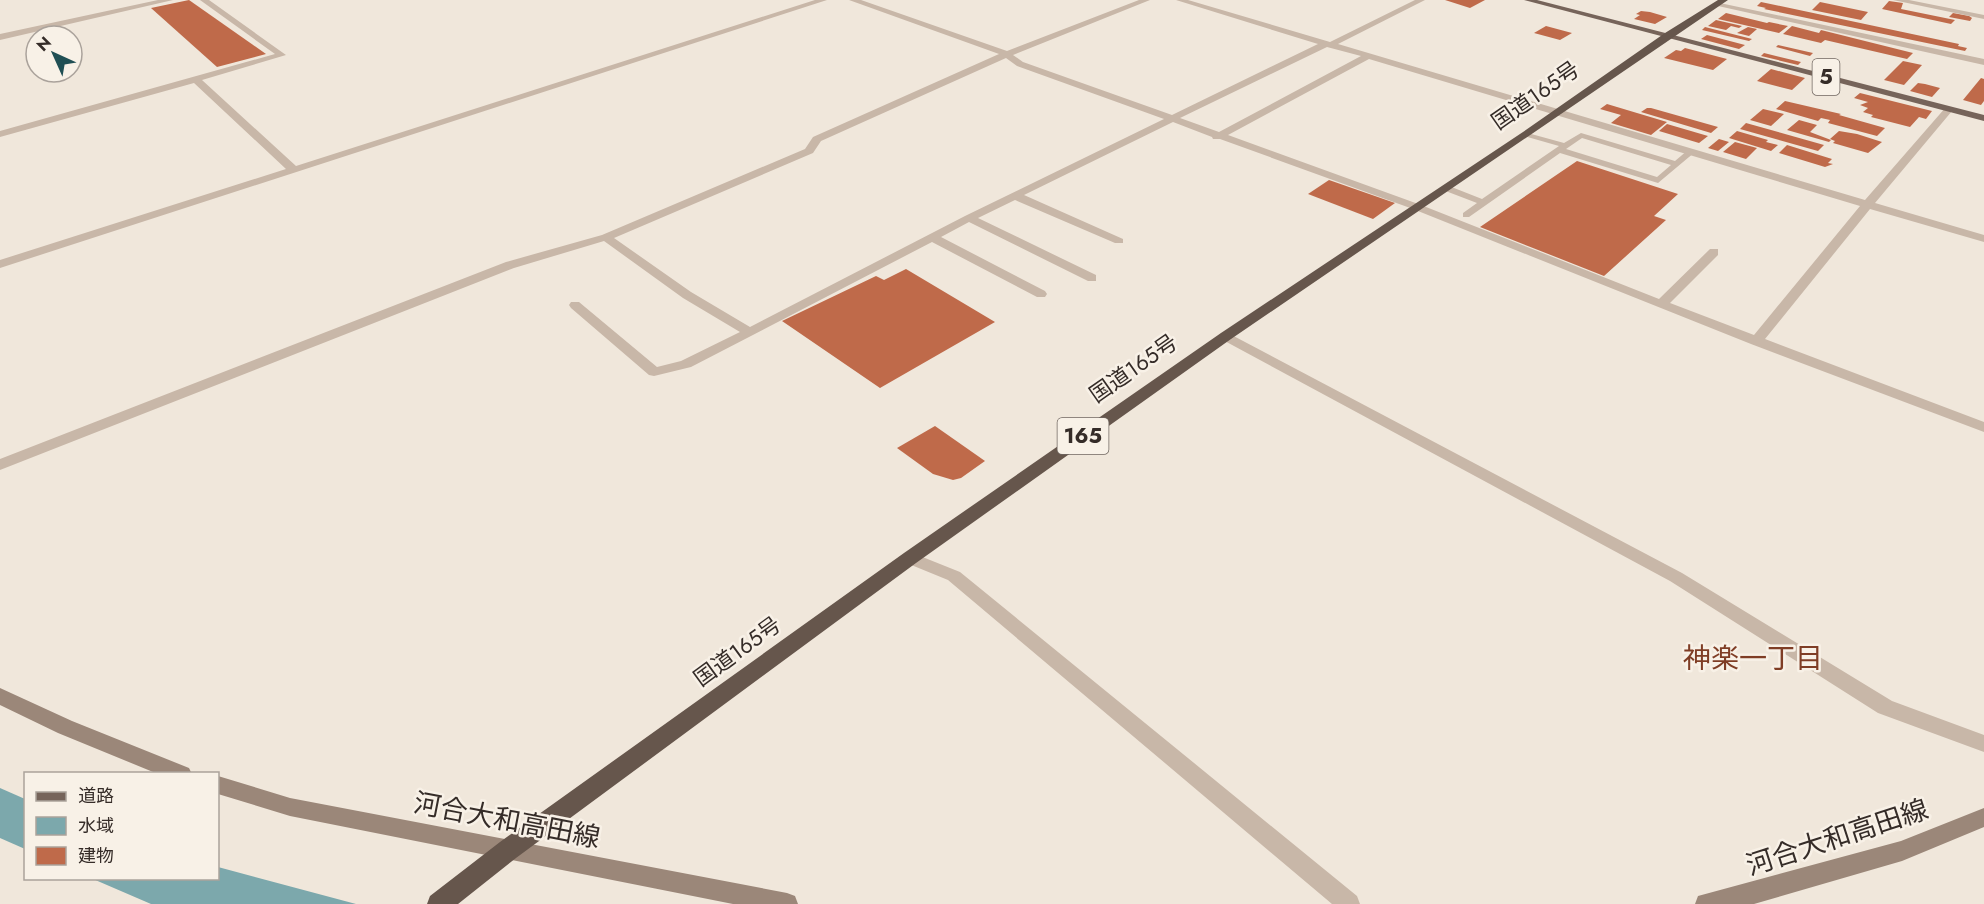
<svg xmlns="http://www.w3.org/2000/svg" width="1984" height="904" viewBox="0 0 1984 904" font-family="Jost,'Noto Sans JP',sans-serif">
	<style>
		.water { fill: #7ca8ac }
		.building { fill: #bf6a4a }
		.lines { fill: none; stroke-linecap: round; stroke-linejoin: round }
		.service { fill: #c8b7a8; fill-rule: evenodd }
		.minor { fill: #c8b7a8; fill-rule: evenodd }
		.secondary { fill: #9b8779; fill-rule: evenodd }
		.primary { fill: #76645a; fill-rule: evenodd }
		.trunk { fill: #66564c; fill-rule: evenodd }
		.labels { text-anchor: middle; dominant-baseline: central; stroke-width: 5; stroke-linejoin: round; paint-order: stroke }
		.shield { fill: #f8f1e7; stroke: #706761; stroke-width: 1.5 }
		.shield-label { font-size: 21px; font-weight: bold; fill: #352c28 }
		.street-label { font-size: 22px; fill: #352c28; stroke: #f8f1e7 }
		.near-street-label { font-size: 27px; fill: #352c28; stroke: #f8f1e7 }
		.near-neighbourhood-label { font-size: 28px; fill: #7f3d25; stroke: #f8f1e7 }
	</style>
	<rect width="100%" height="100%" fill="#f0e7db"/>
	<!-- water -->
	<g class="water">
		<polygon points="0,788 25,799 25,849 0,838"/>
		<polygon points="218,867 356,904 151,904 93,879 218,878"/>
	</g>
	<!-- building -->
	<g class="building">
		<polygon points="189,0 266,54 217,67 151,8"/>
		<polygon points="1445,0 1485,0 1470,8"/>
		<polygon points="1889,1 1903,3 1901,9 1955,20 1951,24 1882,9"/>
		<polygon points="1761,2 1959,44 1958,46 1967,48 1965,51 1764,9 1766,8 1757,6"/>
		<polygon points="1820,2 1868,12 1861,20 1812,10"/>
		<polygon points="1641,11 1650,12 1667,17 1655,24 1634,19 1640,15 1636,14"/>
		<polygon points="1726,13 1767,23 1769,22 1788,26 1779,33 1718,19"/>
		<polygon points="1953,13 1969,16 1972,18 1970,21 1949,17"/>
		<polygon points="1716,20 1742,26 1739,28 1731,26 1726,30 1708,26"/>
		<polygon points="1546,26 1572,33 1560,40 1534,33"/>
		<polygon points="1792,26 1819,33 1821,30 1913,53 1907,59 1825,40 1821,43 1783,34"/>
		<polygon points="1705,27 1752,39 1749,41 1702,30"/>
		<polygon points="1748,27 1757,29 1749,36 1737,33"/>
		<polygon points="1707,35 1745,45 1739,49 1701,39"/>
		<polygon points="1778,45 1813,53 1810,56 1776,47"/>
		<polygon points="1685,48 1727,59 1713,70 1664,58 1676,50 1681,51"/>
		<polygon points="1764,53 1801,62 1798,65 1761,56"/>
		<polygon points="1903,61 1922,65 1904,85 1884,80"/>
		<polygon points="1771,69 1805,78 1792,90 1757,81"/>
		<polygon points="1981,78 1984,79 1984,101 1981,105 1963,100"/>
		<polygon points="1918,83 1925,84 1940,88 1932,97 1910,91"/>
		<polygon points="1860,93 1932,111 1926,119 1919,117 1910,127 1871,117 1873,115 1863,112 1868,108 1860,105 1868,102 1854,98"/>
		<polygon points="1785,101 1841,114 1839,115 1885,128 1877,136 1828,123 1830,120 1821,118 1818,121 1776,109"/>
		<polygon points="1607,104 1667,122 1651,135 1611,123 1621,115 1600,109"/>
		<polygon points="1647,108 1651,108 1718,127 1711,133 1641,112"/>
		<polygon points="1763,109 1784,114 1771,126 1750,120"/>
		<polygon points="1799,120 1817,125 1810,132 1831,140 1829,142 1787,130"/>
		<polygon points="1746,123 1824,145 1818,151 1740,129"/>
		<polygon points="1667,124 1708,136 1699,143 1659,131"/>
		<polygon points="1737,131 1768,140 1766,142 1778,145 1771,151 1729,138"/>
		<polygon points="1839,131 1857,134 1882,142 1868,153 1833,143 1835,141 1830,139"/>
		<polygon points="1719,139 1729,142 1718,151 1708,148"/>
		<polygon points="1735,142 1757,148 1746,159 1723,152"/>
		<polygon points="1787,145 1832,159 1828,163 1833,164 1825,167 1779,153"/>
		<polygon points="1577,161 1678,194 1654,216 1666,220 1604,276 1480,227"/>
		<polygon points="1329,180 1395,203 1373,219 1308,194"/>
		<polygon points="906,269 995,322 880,388 782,321 876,276 884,280"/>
		<polygon points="935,426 985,461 961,478 953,480 933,474 897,448"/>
	</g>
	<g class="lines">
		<!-- service -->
		<path class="service" d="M1524 132 1564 143 1581 133 1675 161 1688 150 1695 152 1658 183 1560 153 1469 217H1463V213L1477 203 1443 190V186H1449L1482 199 1559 146 1524 136ZM1582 138 1671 165 1657 177 1566 149Z"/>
		<!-- minor -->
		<g class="minor">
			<polygon points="158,0 173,0 0,40 0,34"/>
			<polygon points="200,0 209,0 286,55 202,80 296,166 815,0 827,0 0,268 0,260 286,169 194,83 0,137 0,131 275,54"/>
			<path d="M849 0H861L1007 51 1139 0H1150L1013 55 1023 62 1172 115 1318 44 1176 0H1188L1330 42 1415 0H1425L1338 44 1865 200 1946 107H1952V111L1875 203 1984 235V242L1870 209 1765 339 1984 422V432L1751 344 1413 209 1220 139H1213L1212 137 1173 122 1024 195 1123 239V243H1115L1015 200 978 218 1096 275V281H1088L969 222 941 237 1045 291 1047 294 1045 297H1037L932 242 691 367 654 376 649 375 571 308 569 305 571 302H579L657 367 681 361 740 332 683 298 604 241 514 268 0 470V459L506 262 602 235 805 149 813 137 999 54ZM1327 47 1361 56 1219 132 1180 118ZM1006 58 1017 66 1164 119 965 216 750 327 691 292 614 238 813 153 821 141ZM1369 59 1860 206 1754 335 1670 303 1718 255V249H1710L1659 299 1421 205 1228 135Z"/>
			<polygon points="1893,0 1909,0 1984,15 1984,19"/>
			<polygon points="1715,2 1984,59 1984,65 1718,6 1715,6"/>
			<polygon points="1226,332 1682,573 1892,701 1984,735 1984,752 1878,713 1670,581 1221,339 1219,336 1221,333"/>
			<polygon points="910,552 960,572 1357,896 1360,904 1332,904 948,580 904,562 902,558 904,554"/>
		</g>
		<!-- secondary -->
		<g class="secondary">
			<polygon points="0,688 72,721 189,768 192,774 158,774 58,733 0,705"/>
			<polygon points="218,776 290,798 787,893 795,896 798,904 733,904 290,816 218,794"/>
			<polygon points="1984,808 1984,827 1902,861 1754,904 1695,904 1698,896 1901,841"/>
		</g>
		<!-- primary -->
		<polygon class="primary" points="1524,0 1537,0 1984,115 1984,121"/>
		<!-- trunk -->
		<polygon class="trunk" points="1718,0 1728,0 1231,339 916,563 516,858 458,904 427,904 430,896 500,842 904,553 1221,333 1523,132 1665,33"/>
	</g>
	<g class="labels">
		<!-- shield labels -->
		<g class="shield">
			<rect x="1812.5" y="59" width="27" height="36" rx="4.5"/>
			<rect x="1057.5" y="418" width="51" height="36" rx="4.5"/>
		</g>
		<g class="shield-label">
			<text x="1826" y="77">5</text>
			<text x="1083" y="436">165</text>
		</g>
		<!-- street labels -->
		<g class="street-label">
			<text transform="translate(1535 95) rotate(-35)">国道165号</text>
			<text transform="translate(1133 368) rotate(-35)">国道165号</text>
			<text transform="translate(737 651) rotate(-36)">国道165号</text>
		</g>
		<!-- near-street labels -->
		<g class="near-street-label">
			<text transform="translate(507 820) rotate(11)">河合大和高田線</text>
			<text transform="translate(1837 837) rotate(-18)">河合大和高田線</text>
		</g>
		<!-- near-neighbourhood labels -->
		<g class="near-neighbourhood-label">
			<text x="1753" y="658">神楽一丁目</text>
		</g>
	</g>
	<!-- legend -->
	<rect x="24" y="772" width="195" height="108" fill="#f8f1e7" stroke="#aaa29b" stroke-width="1.5"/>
	<rect x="36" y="792" width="30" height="9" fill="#76645a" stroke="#aaa29b" stroke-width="1.5"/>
	<text x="78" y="802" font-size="18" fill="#352c28">道路</text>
	<rect x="36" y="817" width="30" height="18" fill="#7ca8ac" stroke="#aaa29b" stroke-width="1.5"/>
	<text x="78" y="832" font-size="18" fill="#352c28">水域</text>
	<rect x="36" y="847" width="30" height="18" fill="#bf6a4a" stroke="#aaa29b" stroke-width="1.5"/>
	<text x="78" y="862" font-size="18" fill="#352c28">建物</text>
	<!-- north arrow -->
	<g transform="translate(54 54) rotate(315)"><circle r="28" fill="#f8f1e7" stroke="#aaa29b" stroke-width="1.5"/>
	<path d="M0-4.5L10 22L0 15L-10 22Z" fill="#204f54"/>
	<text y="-9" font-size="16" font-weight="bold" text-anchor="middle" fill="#352c28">N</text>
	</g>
</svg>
